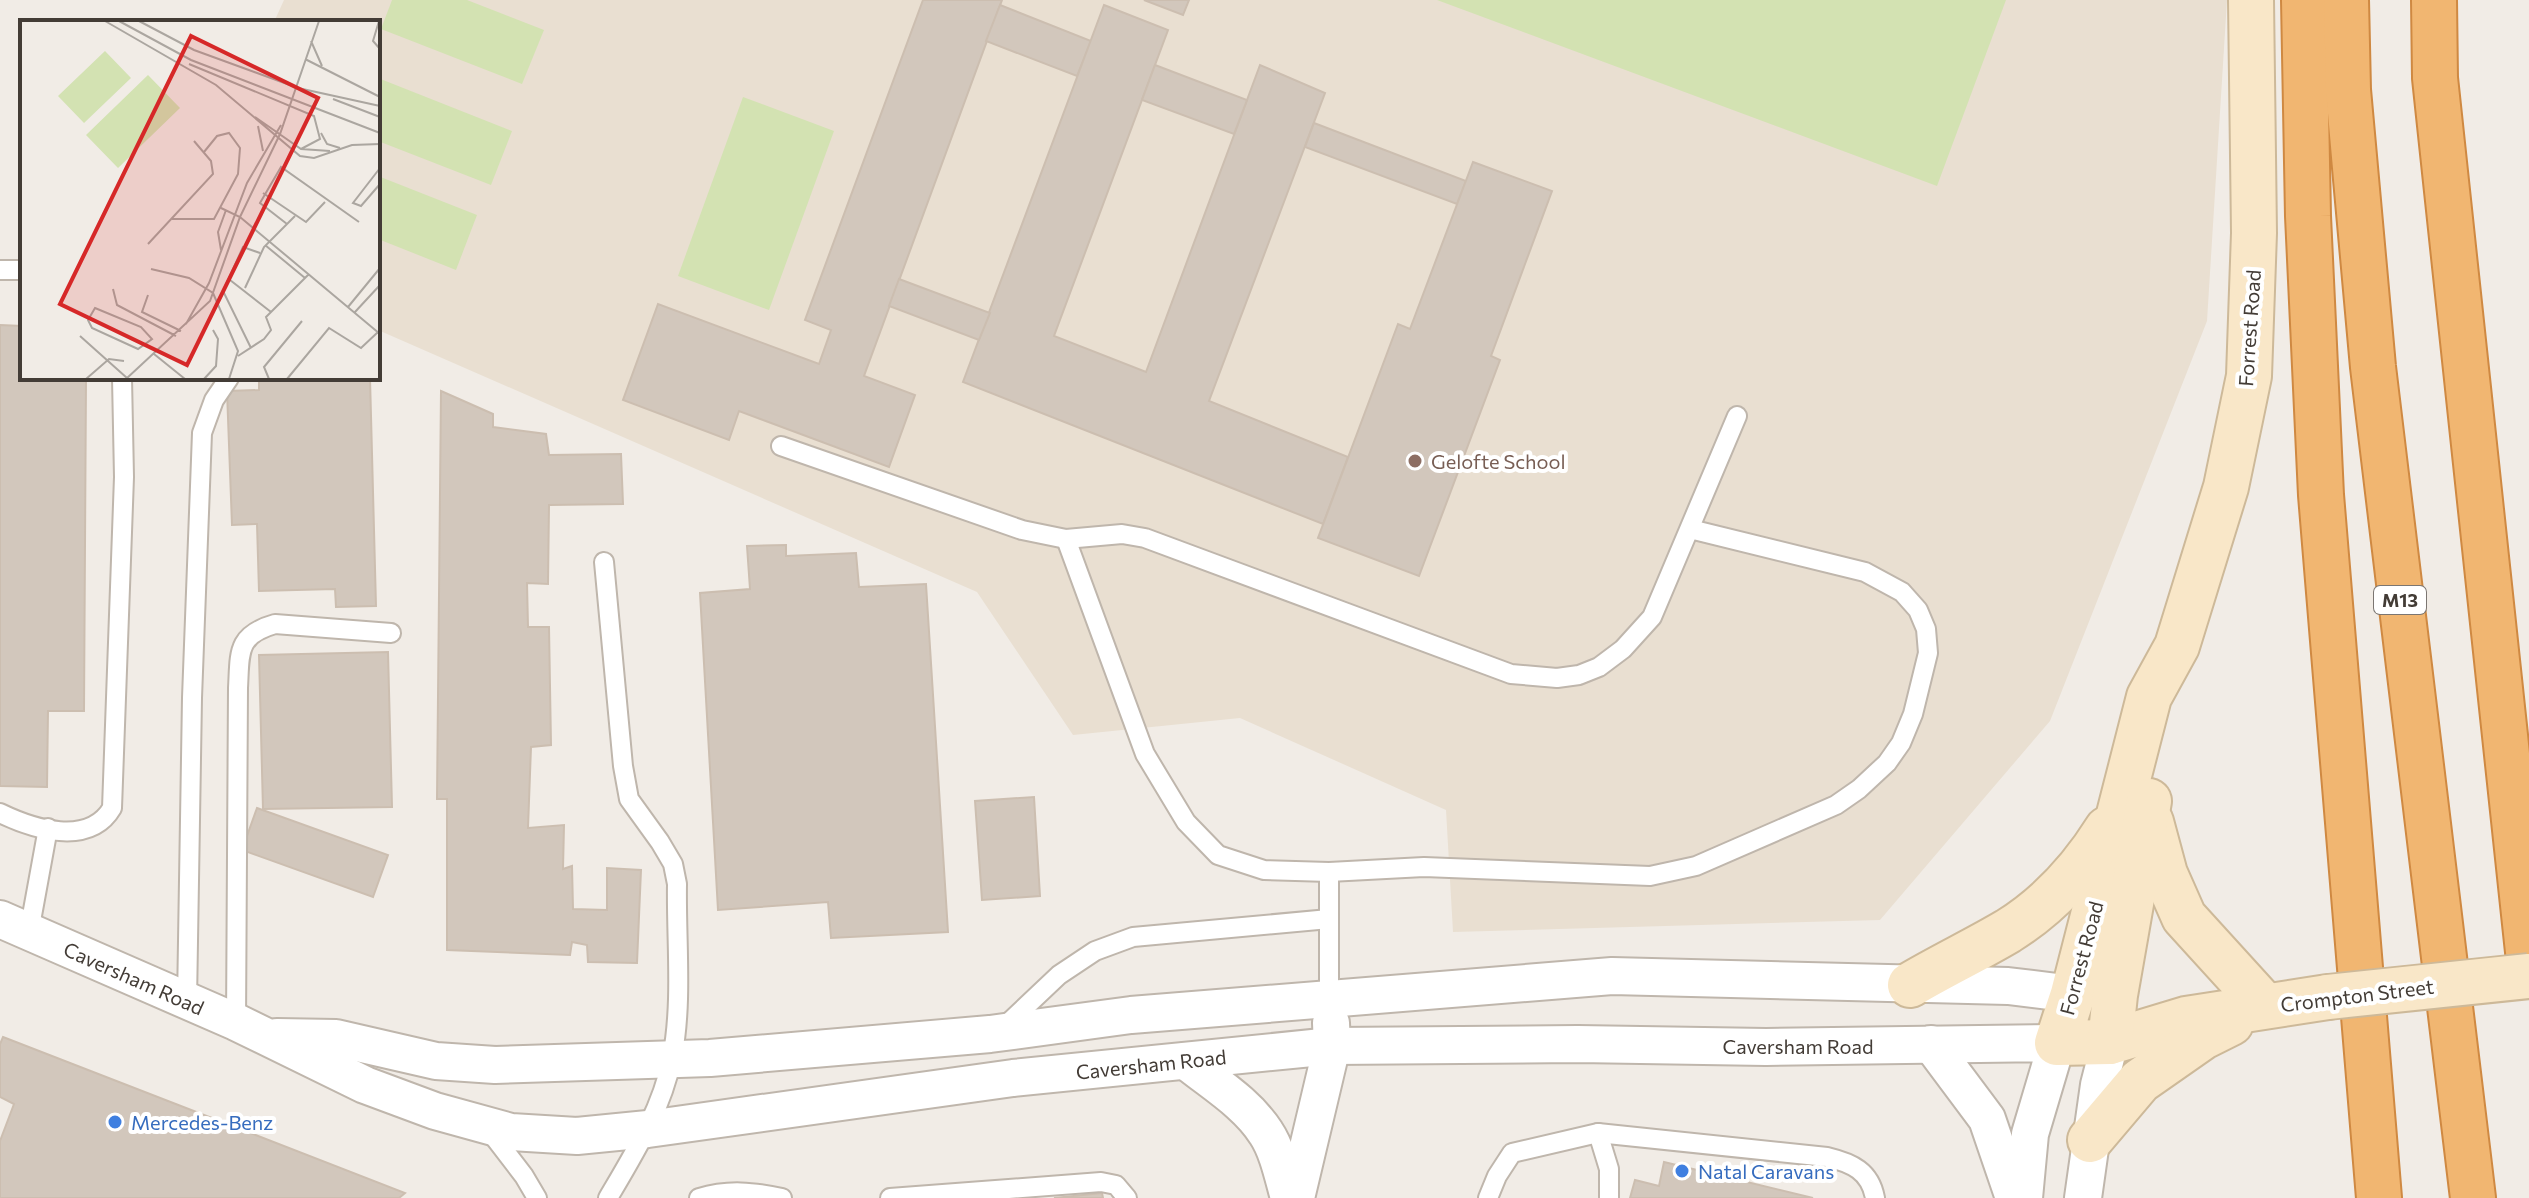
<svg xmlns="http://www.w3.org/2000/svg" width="2529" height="1198" viewBox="0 0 2529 1198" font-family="Commissioner,sans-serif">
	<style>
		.education { fill: #e9dfd1 }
		.green { fill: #d3e2b2 }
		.building { fill: #d2c7bc; stroke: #ccbeb0; stroke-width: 2 }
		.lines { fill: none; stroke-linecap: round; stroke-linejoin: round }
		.lane-casing { stroke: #bfb6ac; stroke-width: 22 }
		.street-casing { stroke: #bfb6ac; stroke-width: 40 }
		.secondary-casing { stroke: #cdb999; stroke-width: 48 }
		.highway-casing { stroke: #cf8942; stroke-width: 48 }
		.lane { stroke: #fff; stroke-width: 18 }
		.street { stroke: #fff; stroke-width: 36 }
		.secondary { stroke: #f9e7c8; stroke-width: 44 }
		.highway { stroke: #f1b671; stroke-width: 44 }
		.secondary-bridge-casing { stroke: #cdb999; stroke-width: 48; stroke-linecap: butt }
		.secondary-bridge { stroke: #f9e7c8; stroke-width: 44 }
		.education-dot { fill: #8d6e63; stroke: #fff; stroke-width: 3 }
		.shop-dot { fill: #3f7fe0; stroke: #fff; stroke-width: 3 }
		.labels { text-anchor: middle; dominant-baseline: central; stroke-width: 8; stroke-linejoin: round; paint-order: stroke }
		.shield { fill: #fff; stroke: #7b7672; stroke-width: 2 }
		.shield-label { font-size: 18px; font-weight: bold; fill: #433c36 }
		.street-label { font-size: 20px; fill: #433c36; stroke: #fff }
		.education-label { font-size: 20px; fill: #785e54; stroke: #fff; text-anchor: start }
		.shop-label { font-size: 20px; fill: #366cbe; stroke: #fff; text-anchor: start }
		.inset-road { fill: none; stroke: #aba6a0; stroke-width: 2 }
		.view { fill: #d62828; fill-opacity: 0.15; stroke: #d62828; stroke-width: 4 }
		.inset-edge { fill: none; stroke: #433c36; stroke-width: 4 }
	</style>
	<rect width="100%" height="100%" fill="#f1ece6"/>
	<!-- education -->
	<polygon class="education" points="284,0 2227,0 2207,321 2050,721 1880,920 1453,932 1446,810 1240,718 1073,735 977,592 378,330 378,22 274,22"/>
	<!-- green -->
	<g class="green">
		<polygon points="392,0 467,0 544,30 522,84 381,29"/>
		<polygon points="1437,0 2006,0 1937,186"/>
		<polygon points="378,78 512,131 491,185 378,141"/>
		<polygon points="743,97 834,131 769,310 678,276"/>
		<polygon points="378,176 477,215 456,270 378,239"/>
	</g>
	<!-- building -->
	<g class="building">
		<polygon points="923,0 1002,0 864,376 915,395 889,467 739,411 729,440 623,400 658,304 819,364 831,330 805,320"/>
		<polygon points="1144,0 1189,0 1183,15"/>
		<polygon points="1000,5 1091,41 1077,76 986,41"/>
		<polygon points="1104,5 1168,30 1054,336 1146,372 1260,65 1325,93 1209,401 1348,457 1323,524 963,382"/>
		<polygon points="1155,65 1247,100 1234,134 1142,100"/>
		<polygon points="1314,123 1466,181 1457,204 1305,147"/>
		<polygon points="1473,162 1552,191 1491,356 1500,360 1419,576 1318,538 1398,324 1410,329"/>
		<polygon points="899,279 990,313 979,340 889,306"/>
		<polygon points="0,325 22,326 22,378 86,378 84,711 48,711 47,787 0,786"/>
		<polygon points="259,378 370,378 376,606 336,607 335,589 259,591 257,524 232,525 227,391 259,390"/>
		<polygon points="441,391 493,414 493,427 546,434 549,455 621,454 623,504 549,505 548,584 527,583 528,627 549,627 551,745 531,747 528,828 564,825 563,869 572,866 573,909 607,910 607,868 641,870 637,963 588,962 587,945 572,942 570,955 447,950 447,799 437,799"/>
		<polygon points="786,545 786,556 856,553 859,587 926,584 948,932 831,938 828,902 718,910 700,593 750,589 747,546"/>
		<polygon points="388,652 392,807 263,809 259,655"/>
		<polygon points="1034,797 1040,896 982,900 975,801"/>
		<polygon points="257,808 388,855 373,897 242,850"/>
		<polygon points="3,1037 405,1193 399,1198 0,1198 0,1141 14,1104 0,1097 0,1044"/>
		<polygon points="1664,1162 1813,1198 1630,1198 1635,1180 1659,1186"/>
		<polygon points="1102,1193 1103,1198 1054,1198"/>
	</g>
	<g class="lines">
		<!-- lane casing -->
		<g class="lane-casing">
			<g id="lane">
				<polyline points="0,270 22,270"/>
				<polyline points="781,446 1022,530 1066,539 1122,534 1145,538 1511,674 1557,678 1579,675 1599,667 1623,649 1652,617 1737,416"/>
				<polyline points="1066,539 1145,754 1186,822 1218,855 1264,870 1329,872 1424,867 1650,876 1696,866 1836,805 1859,789 1887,763 1901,743 1913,714 1928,653 1926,629 1918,610 1902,592 1865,572 1690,529"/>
				<path d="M604 562 623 766 629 799 660 842 673 864 677 884C676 941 683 1002 672 1058 662 1109 634 1154 608 1198"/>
				<path d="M0 813C33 829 89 847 112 808L124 477 122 378"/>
				<polyline points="29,932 48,828"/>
				<polyline points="1329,997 1329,872"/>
				<polyline points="187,1002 192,698 202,433 214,400 229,378"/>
				<path d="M236 1022 238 688C240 653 236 635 275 624L391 633"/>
				<polyline points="1003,1028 1059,975 1095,951 1133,937 1329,919"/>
				<polyline points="488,1129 524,1176 537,1198"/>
				<polyline points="1598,1133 1609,1169 1609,1198"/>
				<path d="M699 1198C729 1189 753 1192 782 1198"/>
				<polyline points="890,1198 1101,1182 1116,1185 1127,1198"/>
				<path d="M1488 1198 1497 1176 1512 1153 1598 1133 1827 1157C1852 1163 1870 1171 1875 1198"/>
			</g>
		</g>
		<!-- street casing -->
		<g class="street-casing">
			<g id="street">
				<polyline points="0,919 236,1022 365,1085 435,1111 511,1132 577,1136 648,1129 1013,1078 1332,1046 1578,1044 1766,1047 2057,1043 2030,1134 2024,1198"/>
				<polyline points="277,1037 336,1038 436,1061 495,1065 710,1058 990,1034 1131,1015 1612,976 2008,986 2073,994"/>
				<polyline points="1931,1044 1987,1119 2014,1198"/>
				<path d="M1186 1061C1213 1083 1247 1103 1266 1133 1278 1151 1283 1177 1289 1198"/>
				<polyline points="1296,1198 1332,1046 1331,1023"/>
				<polyline points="2083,1198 2099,1085 2110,1042"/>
			</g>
		</g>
		<!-- secondary casing -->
		<g class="secondary-casing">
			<g id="secondary">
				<polyline points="2251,0 2254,233 2249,376 2226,487 2177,646 2149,697 2073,994 2057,1043 2110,1042 2186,1019 2328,997"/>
				<polyline points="2151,822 2165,874 2184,917 2265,1006"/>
				<path d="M1910 985C1942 966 1976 950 2008 931 2048 906 2082 869 2107 829"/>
				<polyline points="2110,1042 2115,995 2149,801"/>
				<polyline points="2090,1140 2140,1081 2203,1037 2231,1023"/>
			</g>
		</g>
		<!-- highway casing -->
		<g class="highway-casing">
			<g id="highway">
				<polyline points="2304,0 2308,216 2321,495 2379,1198"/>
				<polyline points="2346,0 2348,90 2373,367 2473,1198"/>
				<polyline points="2434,0 2435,78 2529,961"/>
			</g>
		</g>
		<!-- lane -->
		<use href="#lane" class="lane"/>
		<!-- street -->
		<use href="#street" class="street"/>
		<!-- secondary -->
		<use href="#secondary" class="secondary"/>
		<!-- highway -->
		<use href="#highway" class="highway"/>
		<!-- secondary-bridge casing -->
		<g class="secondary-bridge-casing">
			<polyline id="secondary-bridge" points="2328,997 2529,976"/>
		</g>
		<!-- secondary-bridge -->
		<use href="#secondary-bridge" class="secondary-bridge"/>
	</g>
	<!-- markers -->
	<circle class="education-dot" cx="1415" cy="461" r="8"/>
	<g class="shop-dot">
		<circle cx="115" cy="1122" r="8"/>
		<circle cx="1682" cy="1171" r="8"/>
	</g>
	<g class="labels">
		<!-- shield labels -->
		<rect class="shield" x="2374" y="586" width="52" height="28" rx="6"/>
		<g class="shield-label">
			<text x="2400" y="600">M13</text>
		</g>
		<!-- street labels -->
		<g class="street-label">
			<text transform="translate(2249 328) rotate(-86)">Forrest Road</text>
			<text transform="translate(2081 958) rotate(-75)">Forrest Road</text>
			<text transform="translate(134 978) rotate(24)">Caversham Road</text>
			<text transform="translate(2357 995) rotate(-7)">Crompton Street</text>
			<text x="1798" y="1046">Caversham Road</text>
			<text transform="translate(1151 1064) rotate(-6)">Caversham Road</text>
		</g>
		<!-- education labels -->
		<g class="education-label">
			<text x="1431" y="461">Gelofte School</text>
		</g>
		<!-- shop labels -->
		<g class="shop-label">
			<text x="131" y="1122">Mercedes-Benz</text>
			<text x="1698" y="1171">Natal Caravans</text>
		</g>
	</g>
	<!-- overview -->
	<g transform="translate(20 20)">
		<rect width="360" height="360" fill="#f1ece6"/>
		<path d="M85 31 111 58 64 103 38 76ZM128 55 160 88 98 148 66 115Z" fill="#d3e2b2"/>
		<path class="inset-road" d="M85 1 196 65 280 136 294 138 332 125 360 124M99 1 171 40 360 113M119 1 174 30 278 68 360 86M359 1 353 21 360 29M291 21 302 46M285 39 360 77M169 44 294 96 300 119 281 129M313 79 360 97M235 97 281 129 310 131M238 106 243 131M301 113 307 124 320 128M360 164 341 186 333 183 360 148M243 173 286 202 305 182M201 188 220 197 360 314M152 199H194L218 154 220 128 209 113 197 116 184 132M267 204 240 183 261 147 339 202M128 224 193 154 191 141 174 121M245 225 285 258M201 230 198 212 206 190M131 249 169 258 193 273 218 331 209 359M210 260 251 292M225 268 244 227 275 196M93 269 97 285 156 316M128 275 122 292 161 311M328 287 360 248M75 288 121 307 132 319 118 329 72 308 68 300ZM335 292 360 265M166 304 189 263 227 163 261 105M60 316 107 358M231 328 203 271 223 227 240 233M134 334 165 359M218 336 244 319 251 310 246 297 289 254M66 359 89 339 104 341M106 359 190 281 220 197 260 114 299 1M184 359 196 346 198 319 193 310M249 359 244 347 282 301M267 359 309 308 341 328 358 312"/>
		<path class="view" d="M171 16 298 78 167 345 40 284Z"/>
		<rect width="360" height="360" class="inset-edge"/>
	</g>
</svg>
